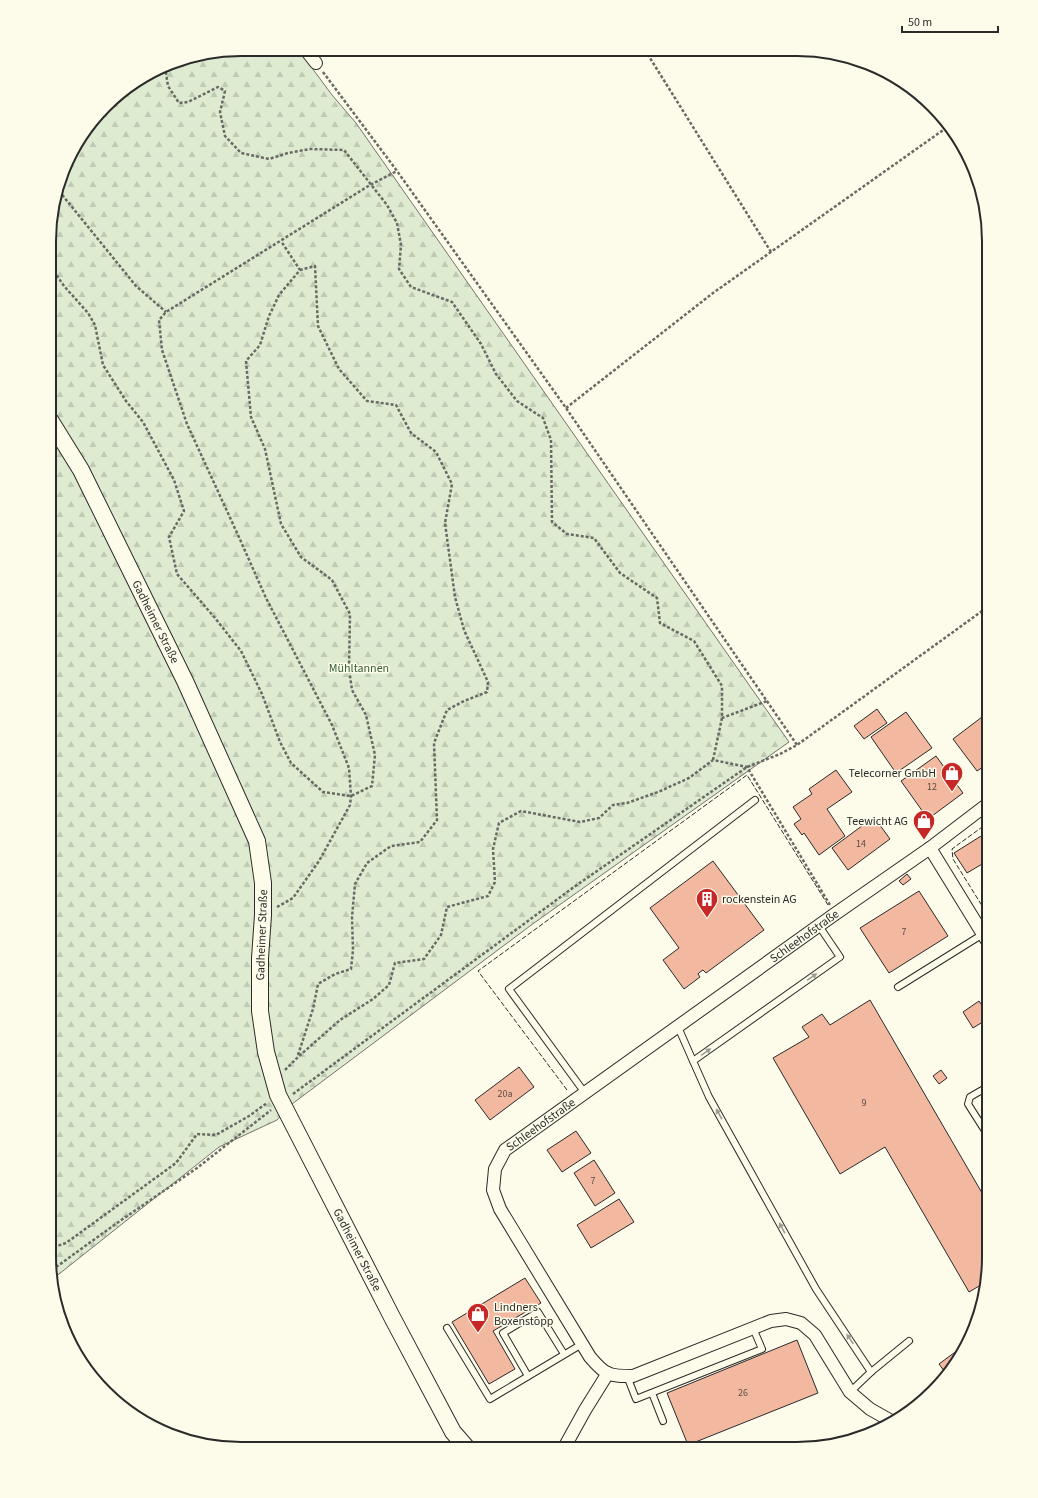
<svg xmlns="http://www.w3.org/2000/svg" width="1038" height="1498" viewBox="0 0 1038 1498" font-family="'Source Sans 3',sans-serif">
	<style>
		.forest { fill: url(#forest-firs); stroke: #74746e }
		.building { fill: #f2b8a0; stroke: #2b2b2b }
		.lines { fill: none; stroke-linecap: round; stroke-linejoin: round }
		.lane-casing { stroke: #2b2b2b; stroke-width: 8 }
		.street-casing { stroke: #2b2b2b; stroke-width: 14 }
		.secondary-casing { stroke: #2b2b2b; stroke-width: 18 }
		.path { stroke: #6a6964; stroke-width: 2.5; stroke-dasharray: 3 2; stroke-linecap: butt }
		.lane { stroke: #fdfbea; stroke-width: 6 }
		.street { stroke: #fdfbea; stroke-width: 12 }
		.secondary { stroke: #fdfbea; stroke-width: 16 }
		.fence { stroke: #2b2b2b; stroke-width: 1; stroke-dasharray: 5 2; stroke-linecap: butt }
		.oneway { fill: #9e9d94 }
		.labels { text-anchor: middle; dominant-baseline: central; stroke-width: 3; stroke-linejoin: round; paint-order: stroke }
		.number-label { font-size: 10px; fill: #5d4e48 }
		.street-label { font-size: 12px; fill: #2b2b2b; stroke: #fdfbea }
		.park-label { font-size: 12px; fill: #34623c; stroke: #fdfbea }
		.poi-label { font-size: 12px; fill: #2b2b2b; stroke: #fdfbea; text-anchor: end }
		.rim { fill: none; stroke: #2b2b2b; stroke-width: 2 }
	</style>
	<defs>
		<pattern id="forest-firs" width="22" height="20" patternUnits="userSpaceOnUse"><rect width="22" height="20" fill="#deebd1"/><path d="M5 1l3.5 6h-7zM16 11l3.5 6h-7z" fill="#bfcab4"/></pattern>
	</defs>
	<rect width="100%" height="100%" fill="#fdfbea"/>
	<!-- forest -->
	<polygon class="forest" points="241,49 298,49 332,95 356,123 789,742 534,923 292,1104 277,1120 219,1147 54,1278 49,1257 51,216 75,145 115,97 179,59"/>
	<!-- building -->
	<g class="building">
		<polygon points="877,709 887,723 864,739 854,726"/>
		<polygon points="906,712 932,748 896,773 871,737"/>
		<polygon points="982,717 989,726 989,763 977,771 953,739"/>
		<polygon points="936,756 963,793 928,819 901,781"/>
		<polygon points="836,770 852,792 827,809 845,836 819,855 804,833 802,835 794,824 801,819 793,807 812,794 809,789"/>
		<polygon points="874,817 890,839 848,870 832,848"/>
		<polygon points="989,831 989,860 967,873 954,853"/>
		<polygon points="713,861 764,930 706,973 703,970 700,972 698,974 700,977 684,989 663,960 679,948 650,908"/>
		<polygon points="907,874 911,879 903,885 899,881"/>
		<polygon points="919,891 948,936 889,973 860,928"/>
		<polygon points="870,1000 989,1205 989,1270 986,1282 969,1292 885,1147 840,1174 773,1058 809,1037 802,1027 822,1014 830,1025"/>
		<polygon points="979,1001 989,1016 986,1020 987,1023 989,1022 989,1048 982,1038 988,1034 986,1030 984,1031 981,1023 973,1028 963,1012"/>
		<polygon points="519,1067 534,1087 490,1120 475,1100"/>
		<polygon points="941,1070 947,1078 939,1084 933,1076"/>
		<polygon points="576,1131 591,1153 562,1172 547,1150"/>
		<polygon points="594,1160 615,1193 595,1206 574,1173"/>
		<polygon points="619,1199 634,1222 591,1248 577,1225"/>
		<polygon points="525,1278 541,1303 493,1331 515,1369 489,1384 452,1322"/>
		<polygon points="797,1340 818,1393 688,1445 667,1393"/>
		<polygon points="966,1344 956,1364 947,1375 939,1364"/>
	</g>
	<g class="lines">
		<!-- lane casing -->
		<g class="lane-casing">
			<g id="lane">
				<polyline points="898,987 983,934"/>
				<polyline points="678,1027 693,1061 840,957 819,926"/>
				<polyline points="693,1061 709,1097 816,1289 871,1372"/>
				<polyline points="585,1093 509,989 755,800"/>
				<polyline points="989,1137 968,1104 970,1097 989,1086"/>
				<polyline points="447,1328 490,1399 582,1344"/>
				<polyline points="528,1376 503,1333 538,1312 564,1354"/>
				<polyline points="627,1376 636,1399 762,1349 753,1328"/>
				<polyline points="850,1392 871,1372 909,1341"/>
				<polyline points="652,1393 663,1421"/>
			</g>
		</g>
		<!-- street casing -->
		<g class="street-casing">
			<g id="street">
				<polyline points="305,49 316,63"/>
				<polyline points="930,848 989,944"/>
				<path id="s1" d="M893 1422 870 1409 850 1392 815 1335 801 1323 786 1319 771 1321 633 1376C609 1376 606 1376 590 1357L500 1209 493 1190 495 1169 505 1150 835 914 930 848 989 803"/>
				<polyline points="564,1448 585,1410 608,1373"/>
			</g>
		</g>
		<!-- secondary casing -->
		<g class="secondary-casing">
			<g id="secondary">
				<path id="s2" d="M50 420 81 470 185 681 257 841 263 883V915L260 958V1011L266 1052 278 1095 393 1319 453 1432 467 1448"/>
			</g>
		</g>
		<!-- path -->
		<g class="path">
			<polyline points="645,50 771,252"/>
			<polyline points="165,67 168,86 179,103 188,102 218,87 225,91 220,112 225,136 241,153 269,159 288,153 310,149 344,150 387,205 397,223 401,245 399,269 411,287 452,302 481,344 496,374 517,401 543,418 551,440 552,522 567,534 594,538 620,573 657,598 660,623 694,641 722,686 722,718 767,701"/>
			<polyline points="323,72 397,171 566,408 797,745"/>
			<polyline points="59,191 136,286 166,312"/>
			<polyline points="51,222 52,213"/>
			<polyline points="51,267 64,286 88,313 95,325 103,365 126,401 143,422 174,480 184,511 169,537 177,574 215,618 241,651 262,694 280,742 291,763 323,792 351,796 372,786 375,755 366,715 352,690 349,669 350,614 332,580 301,557 281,524 265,449 251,417 246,361 260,345 269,316 279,295 300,270 281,241"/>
			<polyline points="566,408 713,293 946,128"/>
			<polyline points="713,760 722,718"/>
			<polyline points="277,907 293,898 319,861 350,805 351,796 349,768 332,725 266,598 238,535 187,424 162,350 159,320 166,312 370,185 397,171"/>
			<polyline points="298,1055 313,1009 318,984 335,974 351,969 353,950 352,917 355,884 367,863 391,846 420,842 437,820 434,743 447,710 464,701 487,692 488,682 464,630 455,597 445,523 452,484 436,452 411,433 396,405 367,401 339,369 318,326 315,266 300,270"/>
			<polyline points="285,1070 298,1057 340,1020 373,999 389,985 395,963 424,959 441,935 447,907 488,896 495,882 493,849 499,823 521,811 580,822 599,818 613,805 627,803 658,792 689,778 713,760 747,767 830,905"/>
			<polyline points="293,1094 574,887 747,767 780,754 797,745 989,606"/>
			<polyline points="49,1249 66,1243 176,1163 197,1134 216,1135 249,1116 267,1103"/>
			<polyline points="52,1270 117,1223 197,1168 271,1110"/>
		</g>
		<!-- lane -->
		<use href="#lane" class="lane"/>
		<!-- street -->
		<use href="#street" class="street"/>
		<!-- secondary -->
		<use href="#secondary" class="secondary"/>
		<!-- fence -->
		<g class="fence">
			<polyline points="989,917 953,859 952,849 989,822"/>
			<polyline points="567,1090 478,971 747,775 828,905"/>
		</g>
	</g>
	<!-- one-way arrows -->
	<defs><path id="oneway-solid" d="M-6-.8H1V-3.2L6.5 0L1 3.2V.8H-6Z"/></defs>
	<g class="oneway">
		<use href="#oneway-solid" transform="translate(812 977) rotate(-35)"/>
		<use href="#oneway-solid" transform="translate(706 1052) rotate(-35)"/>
		<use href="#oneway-solid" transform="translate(719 1114) rotate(-119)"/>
		<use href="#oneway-solid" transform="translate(782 1228) rotate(-119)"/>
		<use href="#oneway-solid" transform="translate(850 1339) rotate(-124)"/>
	</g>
	<!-- icons -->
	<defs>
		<g id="shop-pin" transform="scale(1.15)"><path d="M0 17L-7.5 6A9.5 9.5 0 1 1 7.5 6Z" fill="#c62828" stroke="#fdfbea"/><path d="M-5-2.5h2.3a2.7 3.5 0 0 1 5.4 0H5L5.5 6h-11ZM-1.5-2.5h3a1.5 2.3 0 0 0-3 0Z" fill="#fff"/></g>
		<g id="building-pin" transform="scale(1.15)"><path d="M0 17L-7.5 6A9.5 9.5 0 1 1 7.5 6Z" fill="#c62828" stroke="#fdfbea"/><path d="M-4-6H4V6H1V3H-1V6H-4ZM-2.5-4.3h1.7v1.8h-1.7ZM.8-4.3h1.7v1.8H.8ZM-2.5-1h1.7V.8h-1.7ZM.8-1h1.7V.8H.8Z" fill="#fff"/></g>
	</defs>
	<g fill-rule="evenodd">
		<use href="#shop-pin" x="952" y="773"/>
		<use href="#shop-pin" x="924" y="821"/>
		<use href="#building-pin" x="707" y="899"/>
		<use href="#shop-pin" x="478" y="1314"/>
	</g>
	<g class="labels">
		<!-- number labels -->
		<g class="number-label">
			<text x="932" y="787">12</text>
			<text x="861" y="844">14</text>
			<text x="904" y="932">7</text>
			<text x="505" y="1094">20a</text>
			<text x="864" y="1103">9</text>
			<text x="593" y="1181">7</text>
			<text x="743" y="1393">26</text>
		</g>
		<!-- street labels -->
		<g class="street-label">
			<text stroke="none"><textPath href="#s2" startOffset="228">Gadheimer Straße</textPath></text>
			<text transform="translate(262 935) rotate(-88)">Gadheimer Straße</text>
			<text stroke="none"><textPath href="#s1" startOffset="971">Schleehofstraße</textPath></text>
			<text stroke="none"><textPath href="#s1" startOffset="647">Schleehofstraße</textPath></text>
			<text stroke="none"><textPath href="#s2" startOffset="900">Gadheimer Straße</textPath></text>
		</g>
		<!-- park labels -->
		<g class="park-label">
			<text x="359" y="668">Mühltannen</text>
		</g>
		<!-- poi labels -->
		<g class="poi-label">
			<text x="936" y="773">Telecorner GmbH</text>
			<text x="908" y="821">Teewicht AG</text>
			<text x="722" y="899" text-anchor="start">rockenstein AG</text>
			<text x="494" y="1307" text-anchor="start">Lindners<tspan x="494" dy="14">Boxenstopp</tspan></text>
		</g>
	</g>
	<!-- crop -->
	<path d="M0 0H1038V1498H0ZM241 56H797A185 185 0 0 1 982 241V1257A185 185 0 0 1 797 1442H241A185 185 0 0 1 56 1257V241A185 185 0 0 1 241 56Z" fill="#fdfbea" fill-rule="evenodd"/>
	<path class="rim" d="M241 56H797A185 185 0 0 1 982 241V1257A185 185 0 0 1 797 1442H241A185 185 0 0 1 56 1257V241A185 185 0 0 1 241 56Z"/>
	<!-- scale -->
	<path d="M902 26v6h96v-6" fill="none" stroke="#2b2b2b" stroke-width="2"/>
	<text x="908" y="26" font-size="12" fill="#2b2b2b" stroke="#fdfbea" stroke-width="3" paint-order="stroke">50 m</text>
</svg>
